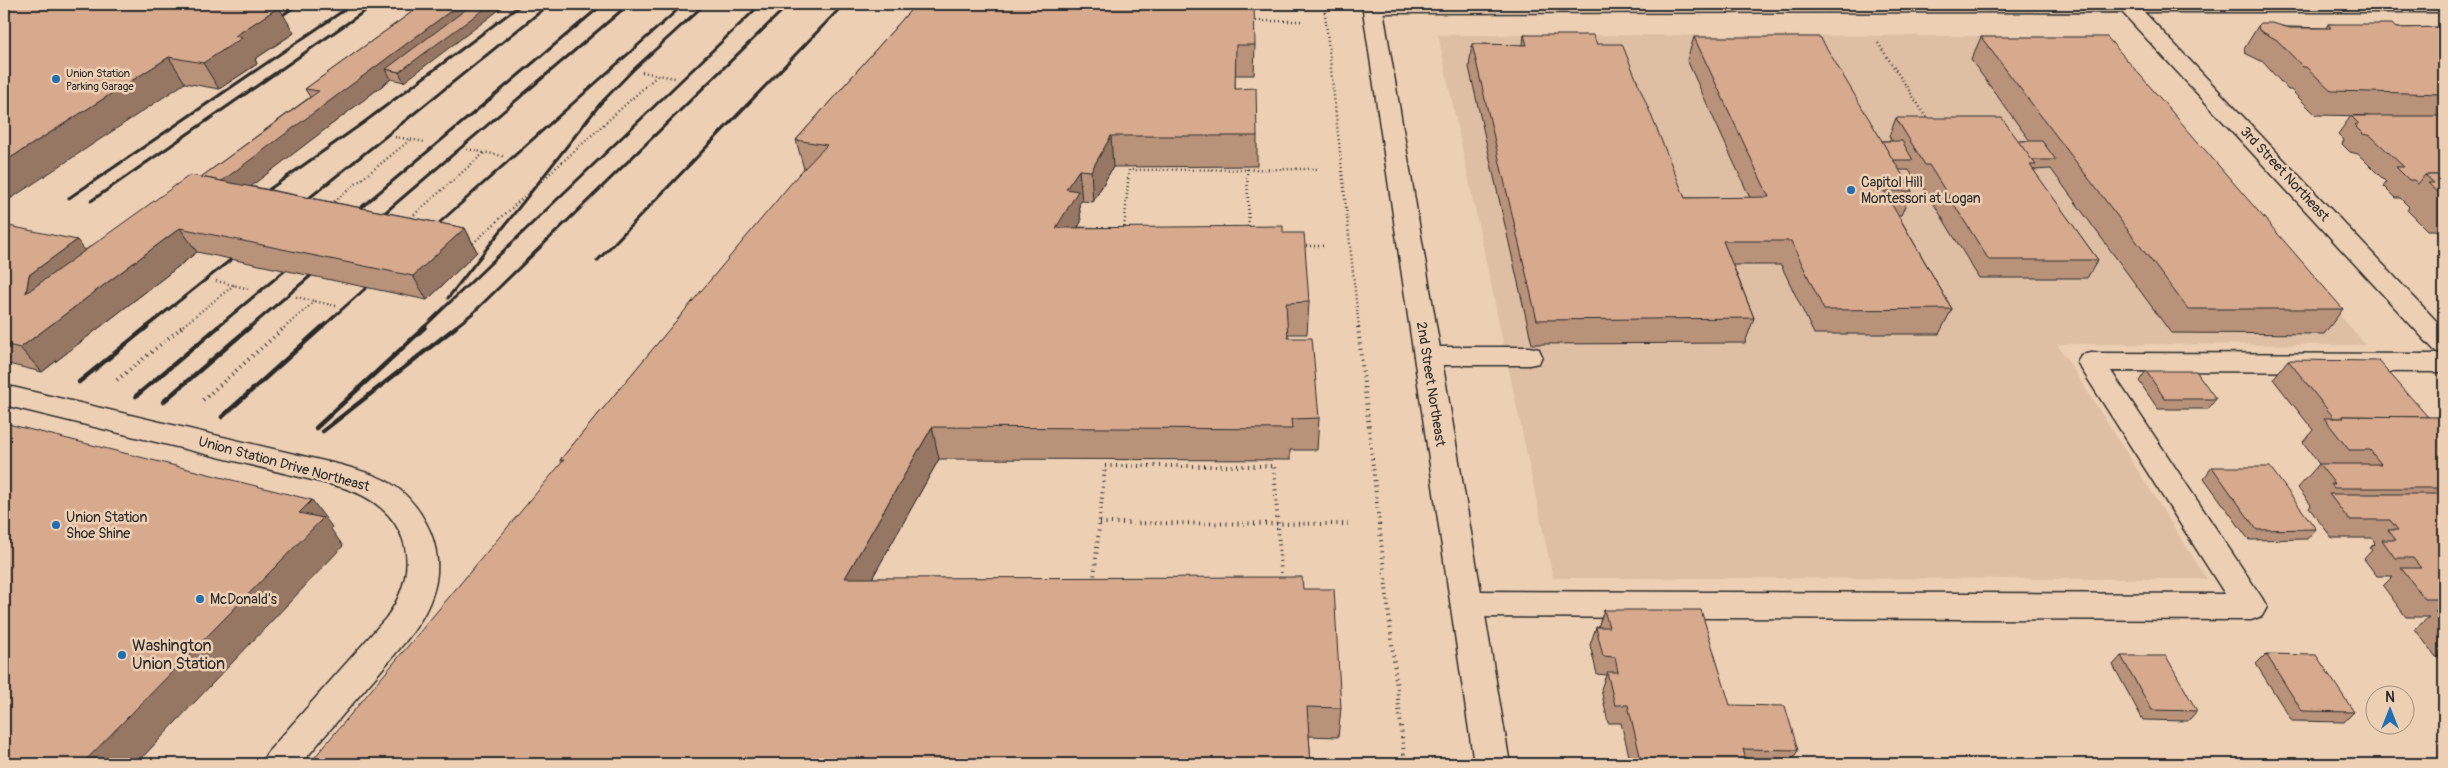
<svg xmlns="http://www.w3.org/2000/svg" width="2448" height="768" viewBox="0 0 2448 768" font-family="Pangolin,sans-serif">
	<style>
		.built { fill: #dfbfa4 }
		.lines { fill: none; stroke-linecap: round; stroke-linejoin: round }
		.lane-casing { stroke: #2b2b2b; stroke-width: 3 }
		.street-casing { stroke: #2b2b2b; stroke-width: 3 }
		.secondary-casing { stroke: #2b2b2b; stroke-width: 3 }
		.path-far1 { stroke: #2b2b2b; stroke-width: 2.5; stroke-dasharray: 1 3; stroke-linecap: butt }
		.path { stroke: #2b2b2b; stroke-width: 4; stroke-dasharray: 1 4.5; stroke-linecap: butt }
		.lane { fill: #edd0b4; fill-rule: evenodd }
		.street { fill: #edd0b4; fill-rule: evenodd }
		.secondary { fill: #edd0b4; fill-rule: evenodd }
		.rail-far1 { stroke: #2b2b2b; stroke-width: 3 }
		.rail { stroke: #2b2b2b; stroke-width: 4.5 }
		.wall { fill: #b9927a; stroke: #2b2b2b }
		.shaded-wall { fill: #967763; stroke: #2b2b2b }
		.building { fill: #d7aa8e; stroke: #2b2b2b }
		.poi-dot { fill: #1f6fb2; stroke: #edd0b4; stroke-width: 2 }
		.labels { text-anchor: middle; dominant-baseline: central; stroke-width: 5; stroke-linejoin: round; paint-order: stroke }
		.far-poi-label { font-size: 11px; fill: #2b2b2b; stroke: #edd0b4; text-anchor: start }
		.street-label { font-size: 14px; fill: #2b2b2b; stroke: #edd0b4 }
		.poi-label { font-size: 14px; fill: #2b2b2b; stroke: #edd0b4; text-anchor: start }
		.near-poi-label { font-size: 16px; fill: #2b2b2b; stroke: #edd0b4; text-anchor: start }
	</style>
	<rect width="100%" height="100%" fill="#edd0b4"/>
	<filter id="ink" filterUnits="userSpaceOnUse"><feTurbulence type="fractalNoise" baseFrequency=".02" numOctaves="2"/><feDisplacementMap in="SourceGraphic" scale="10" xChannelSelector="R" yChannelSelector="G"/><feConvolveMatrix kernelMatrix="1 2 1 2 8 2 1 2 1" color-interpolation-filters="sRGB"/></filter>
	<g filter="url(#ink)">
		<!-- built -->
		<polygon class="built" points="1438,35 2096,36 2366,345 2057,344 2207,579 1553,578"/>
		<g class="lines">
			<!-- lane casing -->
			<g class="lane-casing">
				<g id="lane">
					<polygon points="1427,347 1529,347 1539,349 1542,356 1539,363 1529,365 1427,365 1417,363 1414,356 1417,349"/>
					<polygon points="2091,353 2444,354 2444,372 2111,371 2262,598 2267,607 2262,616 2251,620 1467,617 1456,613 1451,604 1456,595 1467,591 2225,594 2077,362 2081,355"/>
					<path d="M4 385 341 465C381 476 405 484 426 523 438 545 441 572 432 596 422 626 398 650 378 674 352 704 326 734 301 764H261L267 753 386 618C426 564 406 506 341 487L4 405Z"/>
				</g>
			</g>
			<!-- street casing -->
			<g class="street-casing">
				<polygon id="street" points="1364,4 2444,4 2444,12 2144,12 2444,329 2444,354 2435,351 2122,12 1372,13 1365,11 1362,7"/>
			</g>
			<!-- secondary casing -->
			<g class="secondary-casing">
				<polygon id="secondary" points="1362,4 1382,4 1510,764 1474,764"/>
			</g>
			<!-- path-far1 -->
			<g class="path-far1">
				<polyline points="1324,4 1359,328"/>
				<polyline points="1252,21 1304,21"/>
				<polyline points="1878,43 1929,121"/>
				<polyline points="642,72 675,78"/>
				<polyline points="395,137 426,142"/>
				<polyline points="467,149 503,156"/>
				<polyline points="1247,169 1249,230"/>
				<polyline points="331,204 410,140"/>
				<polyline points="408,220 484,153"/>
				<polyline points="1124,231 1129,170 1317,169"/>
				<polyline points="470,246 658,75"/>
				<polyline points="1302,246 1323,246"/>
				<polyline points="216,281 250,289"/>
				<polyline points="296,297 336,306"/>
				<polyline points="180,328 234,285"/>
				<polyline points="284,328 315,301"/>
			</g>
			<!-- path -->
			<g class="path">
				<polyline points="1358,327 1405,764"/>
				<polyline points="117,380 182,327"/>
				<polyline points="203,400 285,327"/>
				<polygon points="1105,466 1274,466 1282,590 1093,588"/>
				<polyline points="1100,523 1348,524"/>
			</g>
			<!-- lane -->
			<use href="#lane" class="lane"/>
			<!-- street -->
			<use href="#street" class="street"/>
			<!-- secondary -->
			<use href="#secondary" class="secondary"/>
			<!-- rail-far1 -->
			<g class="rail-far1">
				<polyline points="281,16 299,4"/>
				<polyline points="69,198 353,4"/>
				<polyline points="257,198 363,123 522,4"/>
				<polyline points="91,201 375,4"/>
				<polyline points="298,207 550,4"/>
				<polyline points="351,216 603,4"/>
				<polyline points="374,222 629,4"/>
				<polyline points="429,232 684,4"/>
				<polyline points="597,261 844,4"/>
				<polyline points="448,298 600,104 633,70 705,4"/>
				<polyline points="145,328 243,250"/>
				<polyline points="216,328 295,262"/>
				<polyline points="249,328 321,267"/>
				<polyline points="321,328 376,279"/>
				<polyline points="423,328 761,4"/>
				<polyline points="454,328 473,313 789,4"/>
			</g>
			<!-- rail -->
			<g class="rail">
				<polyline points="79,382 147,327"/>
				<polyline points="136,396 218,327"/>
				<polyline points="163,402 250,327"/>
				<polyline points="222,417 322,327"/>
				<polyline points="316,428 425,327"/>
				<polyline points="323,431 456,327"/>
			</g>
		</g>
		<!-- wall -->
		<g class="wall">
			<polygon points="4,4 294,33 255,59 257,64 219,89 185,83"/>
			<polygon points="423,4 404,82 391,79 250,186 465,228 477,252 427,300 197,252 42,372 4,363 4,225 85,250 201,177 310,97 305,89"/>
			<polygon points="916,4 1199,4 1199,6 1255,45 1254,75 1235,75 1235,89 1257,136 1257,166 1113,167 1093,202 1082,201 1079,204 1081,222 1078,227 1283,233 1309,302 1307,334 1288,334 1288,338 1319,418 1317,450 1290,450 1290,460 939,459 872,578 1303,589 1341,708 1338,737 1309,736 1311,764 562,463 560,460 804,169 796,140"/>
			<polygon points="2328,24 2396,28 2444,27 2444,238 2436,230 2427,230 2407,210 2409,207 2400,198 2395,198 2383,186 2386,182 2358,154 2350,152 2342,144 2344,140 2338,134 2351,116 2368,116 2316,115 2291,90 2288,90 2263,62 2245,53 2244,49 2258,26 2326,28"/>
			<polygon points="1524,35 1597,44 1685,198 1750,198 1687,60 1694,37 1882,141 1892,141 1889,136 1896,118 2018,141 2030,141 1971,60 1981,37 2343,309 2324,334 2171,333 2051,169 2033,170 2098,260 2087,278 1979,278 1921,183 1917,183 1909,170 1899,170 1912,191 1901,215 1898,215 1952,309 1939,334 1814,334 1781,265 1733,265 1754,318 1745,343 1532,344 1469,67 1472,44 1523,45"/>
			<polygon points="2288,360 2444,423 2444,657 2436,657 2415,629 2429,617 2406,617 2383,586 2393,576 2377,576 2364,559 2372,550 2370,548 2375,543 2372,538 2332,538 2309,508 2311,505 2298,488 2319,464 2303,442 2313,430 2273,379"/>
			<polygon points="2146,371 2216,399 2208,409 2158,409 2139,381"/>
			<polygon points="2212,467 2316,529 2307,539 2249,540 2204,478"/>
			<polygon points="1604,610 1730,705 1798,750 1790,764 1631,764 1621,723 1608,723 1601,689 1606,675 1597,674 1590,645 1596,627 1598,627"/>
			<polygon points="2266,654 2354,712 2344,722 2292,721 2256,664"/>
			<polygon points="2121,656 2197,711 2188,721 2143,720 2113,665"/>
		</g>
		<!-- shaded-wall -->
		<g class="shaded-wall">
			<polygon points="460,4 507,4 404,82 399,72 386,69 391,79 229,203 217,184"/>
			<polygon points="1189,4 1199,4 1199,18 1187,6"/>
			<polygon points="279,7 294,33 255,59 257,64 219,89 203,63 235,36"/>
			<polygon points="169,57 185,83 4,203 4,162"/>
			<polygon points="1111,136 1113,167 1093,202 1091,171"/>
			<polygon points="1079,170 1082,201 1079,204 1081,222 1059,259 1056,228 1066,189"/>
			<polygon points="180,228 197,252 42,372 20,348"/>
			<polygon points="465,228 477,252 427,300 413,276"/>
			<polygon points="77,240 96,264 26,293 29,275"/>
			<polygon points="932,427 939,459 855,609 845,578"/>
			<polygon points="312,500 332,527 331,529 343,546 136,764 82,764 299,513"/>
		</g>
		<!-- building -->
		<g class="building">
			<polygon points="4,4 264,4 279,7 235,36 242,38 203,63 169,57 4,162"/>
			<polygon points="423,4 460,4 222,181 201,177 319,91 305,89"/>
			<polygon points="473,4 491,4 399,72 386,69"/>
			<polygon points="916,4 1189,4 1187,6 1254,6 1255,45 1236,45 1235,89 1256,88 1257,136 1111,136 1091,171 1079,170 1066,189 1078,191 1056,228 1283,226 1283,233 1304,233 1309,302 1286,303 1288,338 1312,338 1319,418 1291,419 1292,429 932,427 845,578 1302,577 1303,589 1334,589 1341,708 1307,707 1311,764 309,764 564,460 560,460 798,175 827,145 796,140"/>
			<polygon points="2261,23 2272,23 2290,28 2331,28 2328,24 2392,24 2396,28 2444,27 2444,94 2332,91 2306,67 2303,67 2277,40 2259,30 2258,26"/>
			<polygon points="1524,35 1593,35 1597,44 1622,44 1685,198 1769,197 1694,37 1820,37 1912,191 1884,191 1952,309 1824,310 1791,241 1723,241 1754,318 1537,320 1472,44 1527,45"/>
			<polygon points="1981,37 2107,37 2343,309 2188,309"/>
			<polygon points="2351,116 2444,116 2444,175 2425,175 2418,184 2414,180 2409,180 2396,167 2404,167 2371,136 2363,134 2355,126 2359,124"/>
			<polygon points="1896,118 2002,118 2036,165 2030,165 2098,260 1989,260 1929,165 1925,165"/>
			<polygon points="1882,141 1902,141 1913,160 1893,160"/>
			<polygon points="2018,141 2042,141 2056,160 2032,160"/>
			<polygon points="190,175 465,228 413,276 180,228 20,348 4,344 4,225 77,240 29,275 26,293"/>
			<polygon points="2425,175 2444,175 2444,198 2428,183 2434,183"/>
			<polygon points="2288,360 2379,361 2428,417 2342,416 2340,418 2334,418"/>
			<polygon points="2146,371 2196,371 2216,399 2165,399"/>
			<polygon points="2342,416 2439,417 2444,423 2444,488 2334,488 2331,484 2335,484 2319,464 2381,464 2370,450 2349,450 2324,418 2344,418"/>
			<polygon points="4,423 312,500 299,513 323,518 82,764 4,764"/>
			<polygon points="2212,467 2270,467 2316,529 2257,530"/>
			<polygon points="2329,494 2444,494 2444,599 2425,599 2401,568 2421,568 2413,558 2395,558 2382,540 2396,540 2388,530 2398,530 2390,520 2349,520"/>
			<polygon points="1604,610 1701,610 1730,705 1785,706 1798,750 1743,749 1747,764 1642,764 1628,705 1615,705 1607,672 1618,672 1615,657 1603,656 1596,627 1609,627"/>
			<polygon points="2435,611 2444,611 2444,624"/>
			<polygon points="2266,654 2316,655 2354,712 2302,711"/>
			<polygon points="2121,656 2166,656 2197,711 2152,710"/>
		</g>
	</g>
	<!-- markers -->
	<g class="poi-dot">
		<circle cx="56" cy="79" r="5"/>
		<circle cx="1851" cy="190" r="5"/>
		<circle cx="56" cy="525" r="5"/>
		<circle cx="200" cy="599" r="5"/>
		<circle cx="122" cy="655" r="5"/>
	</g>
	<g class="labels">
		<!-- far-poi labels -->
		<g class="far-poi-label">
			<text x="66" y="73">Union Station<tspan x="66" dy="13">Parking Garage</tspan></text>
		</g>
		<!-- street labels -->
		<g class="street-label">
			<text transform="translate(2285 174) rotate(47)">3rd Street Northeast</text>
			<text transform="translate(1431 384) rotate(81)">2nd Street Northeast</text>
			<text transform="translate(284 464) rotate(15)">Union Station Drive Northeast</text>
		</g>
		<!-- poi labels -->
		<g class="poi-label">
			<text x="1861" y="182">Capitol Hill<tspan x="1861" dy="16">Montessori at Logan</tspan></text>
			<text x="66" y="517">Union Station<tspan x="66" dy="16">Shoe Shine</tspan></text>
			<text x="210" y="599">McDonald's</text>
		</g>
		<!-- near-poi labels -->
		<g class="near-poi-label">
			<text x="132" y="646">Washington<tspan x="132" dy="18">Union Station</tspan></text>
		</g>
	</g>
	<!-- margin -->
	<rect width="2448" height="768" fill="none" stroke="#edd0b4" stroke-width="20"/>
	<rect x="10" y="10" width="2428" height="748" fill="none" stroke="#2b2b2b" stroke-width="2" filter="url(#ink)"/>
	<!-- north arrow -->
	<g transform="translate(2390 710)"><circle r="24" fill="#edd0b4" stroke="#9f8e7d"/>
	<path d="M0-4L9 19L0 12L-9 19Z" fill="#1f6fb2"/>
	<text y="-8" font-size="14" font-weight="bold" text-anchor="middle" fill="#2b2b2b">N</text>
	</g>
</svg>
